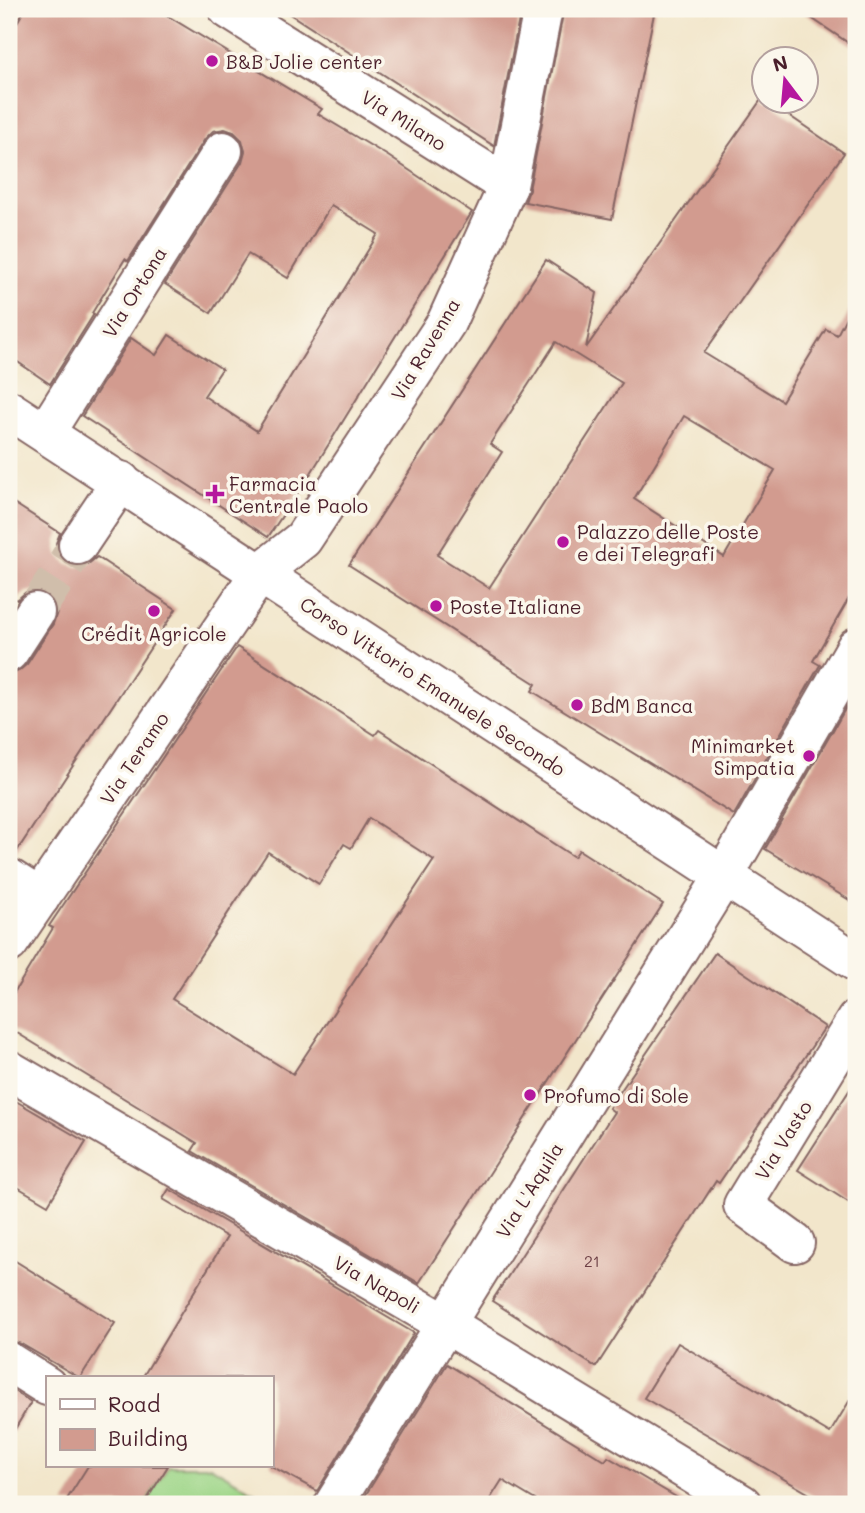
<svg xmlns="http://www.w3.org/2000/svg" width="865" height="1513" viewBox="0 0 865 1513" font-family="Mali,sans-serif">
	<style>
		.green { fill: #9ed688; stroke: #747a5a; stroke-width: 2 }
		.building { fill: #d29b8f; fill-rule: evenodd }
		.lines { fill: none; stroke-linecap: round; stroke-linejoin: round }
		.minor-tunnel { stroke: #d0beab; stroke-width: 38; stroke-dasharray: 38 19; stroke-linecap: butt }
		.minor-casing { stroke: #856563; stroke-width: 42 }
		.minor { stroke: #fff; stroke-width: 38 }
		.poi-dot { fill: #b5179e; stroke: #fbf7ec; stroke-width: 2.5 }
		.labels { text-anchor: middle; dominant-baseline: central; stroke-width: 7; stroke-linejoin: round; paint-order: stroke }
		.number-label { font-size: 16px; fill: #6c3e44 }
		.poi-label { font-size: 19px; fill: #4a1f2b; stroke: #fbf7ec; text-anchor: start }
		.street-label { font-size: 19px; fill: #4a1f2b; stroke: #fbf7ec }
	</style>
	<rect width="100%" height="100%" fill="#fbf7ec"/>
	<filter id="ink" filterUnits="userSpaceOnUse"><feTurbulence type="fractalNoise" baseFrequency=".0143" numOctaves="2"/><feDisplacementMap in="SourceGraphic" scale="14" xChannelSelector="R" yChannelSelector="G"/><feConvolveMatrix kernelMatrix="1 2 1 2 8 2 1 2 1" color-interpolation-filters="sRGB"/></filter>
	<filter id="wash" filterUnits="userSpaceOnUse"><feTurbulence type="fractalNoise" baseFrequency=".00686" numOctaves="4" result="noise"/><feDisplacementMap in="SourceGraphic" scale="28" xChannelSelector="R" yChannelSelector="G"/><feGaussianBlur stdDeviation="1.57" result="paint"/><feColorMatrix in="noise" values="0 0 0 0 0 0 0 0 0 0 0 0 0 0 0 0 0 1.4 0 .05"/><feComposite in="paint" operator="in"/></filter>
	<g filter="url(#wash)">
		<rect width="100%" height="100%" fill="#f2e6cb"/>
		<!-- green -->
		<polygon class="green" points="168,1466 210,1466 256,1493 249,1504 144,1504"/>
		<g id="blocks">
			<!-- building -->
			<g class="building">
				<polygon points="25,9 156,9 322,109 318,114 388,156 472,212 311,473 268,537 82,416 131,338 156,355 169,335 222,369 204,396 257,431 378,234 331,205 288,278 248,254 211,313 165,284 242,162 245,151 242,140 234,132 225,129 213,131 205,139 128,261 125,259 92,313 94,314 50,384 9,356 9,36"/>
				<polygon points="282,9 521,9 494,146"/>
				<polygon points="564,9 655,9 612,219 525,202 529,190"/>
				<polygon points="798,9 856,9 856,48"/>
				<path d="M763 97 764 102H769L844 153 704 353 782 401 826 329 837 335 856 298V586L813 661 820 665 734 815 532 691 536 684 349 565 546 260 597 293 586 348ZM556 342 622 383 489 588 437 555 502 452 490 444ZM684 416 775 470 724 557 634 499Z"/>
				<polygon points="9,500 60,533 56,543 58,554 66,563 77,567 87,565 97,557 176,609 13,857 9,856 9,675 19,671 27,664 53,624 57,612 54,602 46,593 37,590 26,592 17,600 9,595"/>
				<path d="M237 647 375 735 379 730 574 857 579 850 663 904 419 1283 192 1151 197 1143 9 1028V1001L53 928 49 926ZM369 818 434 860 293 1074 172 999 268 852 319 884 344 844 351 848Z"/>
				<polygon points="856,690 856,904 765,849"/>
				<polygon points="715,953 825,1027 719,1183 716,1181 596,1367 492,1301 614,1112 609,1108"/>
				<polygon points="856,1080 856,1207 798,1170"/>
				<polygon points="9,1097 86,1142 48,1205 9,1182"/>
				<polygon points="169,1189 414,1333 317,1491 271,1466 271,1378 142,1378 227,1237 163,1199"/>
				<polygon points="9,1257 115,1323 80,1378 21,1344 9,1340"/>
				<polygon points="678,1343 830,1433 856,1390 856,1504 827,1504 644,1398"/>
				<polygon points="447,1364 605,1461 608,1457 688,1504 542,1504 502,1480 487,1504 360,1504"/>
				<polygon points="9,1388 31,1402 9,1439"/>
				<polygon points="88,1466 168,1466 144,1504 64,1504"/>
			</g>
		</g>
	</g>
	<g filter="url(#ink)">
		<use href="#blocks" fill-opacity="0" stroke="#856563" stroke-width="2"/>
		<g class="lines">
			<!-- minor-tunnel -->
			<polyline class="minor-tunnel" points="35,612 78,545"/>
			<!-- minor casing -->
			<g class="minor-casing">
				<g id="minor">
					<polyline points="228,9 508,186"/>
					<polyline points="9,410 856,962"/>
					<polyline points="45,433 223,151"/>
					<polyline points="78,545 121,481"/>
					<polyline points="9,652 35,612"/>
					<polyline points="9,878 40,898"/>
					<polyline points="9,943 260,573 303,539 446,323 508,186 543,9"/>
					<polyline points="9,1070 446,1324 742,1504"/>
					<polyline points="795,1243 743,1205 856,1020"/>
					<polyline points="9,1362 47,1386"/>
					<polyline points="334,1504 724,876 856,647"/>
				</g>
			</g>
			<!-- minor -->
			<use href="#minor" class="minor"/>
		</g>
	</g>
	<!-- markers -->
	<g class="poi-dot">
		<circle cx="212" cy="61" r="7"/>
		<path d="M211.5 483.5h7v7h7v7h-7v7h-7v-7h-7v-7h7z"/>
		<circle cx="563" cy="542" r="7"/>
		<circle cx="436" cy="606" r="7"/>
		<circle cx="154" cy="611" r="7"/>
		<circle cx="577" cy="705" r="7"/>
		<circle cx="809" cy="756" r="7"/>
		<circle cx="530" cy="1095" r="7"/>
	</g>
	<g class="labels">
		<!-- number labels -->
		<g class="number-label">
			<text x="592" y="1260">21</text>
		</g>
		<!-- poi labels -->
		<g class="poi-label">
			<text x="226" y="61">B&amp;B Jolie center</text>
			<text x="229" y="483">Farmacia<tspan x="229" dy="22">Centrale Paolo</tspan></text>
			<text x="577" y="531">Palazzo delle Poste<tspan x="577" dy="22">e dei Telegrafi</tspan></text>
			<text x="450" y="606">Poste Italiane</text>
			<text x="154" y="633" text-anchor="middle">Crédit Agricole</text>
			<text x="591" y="705">BdM Banca</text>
			<text x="795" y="745" text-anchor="end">Minimarket<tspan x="795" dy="22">Simpatia</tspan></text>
			<text x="544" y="1095">Profumo di Sole</text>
		</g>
		<!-- street labels -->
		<g class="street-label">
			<text transform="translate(404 120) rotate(32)">Via Milano</text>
			<text transform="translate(134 292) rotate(-58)">Via Ortona</text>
			<text transform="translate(425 349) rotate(-59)">Via Ravenna</text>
			<text transform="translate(433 686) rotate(33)">Corso Vittorio Emanuele Secondo</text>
			<text transform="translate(134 758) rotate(-56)">Via Teramo</text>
			<text transform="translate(783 1140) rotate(-58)">Via Vasto</text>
			<text transform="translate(529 1190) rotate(-58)">Via L'Aquila</text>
			<text transform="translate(377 1284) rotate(30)">Via Napoli</text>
		</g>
	</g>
	<!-- margin -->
	<rect width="865" height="1513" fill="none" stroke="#fbf7ec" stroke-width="35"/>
	<!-- legend -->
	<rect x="46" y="1376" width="228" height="91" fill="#fbf7ec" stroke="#b4a19f" stroke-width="2"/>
	<rect x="60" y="1399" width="35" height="10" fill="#ffffff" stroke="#b4a19f" stroke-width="2"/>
	<text x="108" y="1412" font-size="21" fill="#4a1f2b">Road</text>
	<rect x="60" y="1429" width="35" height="21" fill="#d29b8f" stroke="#b4a19f" stroke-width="2"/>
	<text x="108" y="1446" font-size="21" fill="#4a1f2b">Building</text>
	<!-- north arrow -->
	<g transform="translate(785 80) rotate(344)"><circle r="33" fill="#fbf7ec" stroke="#b4a19f" stroke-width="2"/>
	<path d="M0-5L12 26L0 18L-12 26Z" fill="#b5179e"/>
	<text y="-10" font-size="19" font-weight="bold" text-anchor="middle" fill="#4a1f2b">N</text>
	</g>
</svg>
